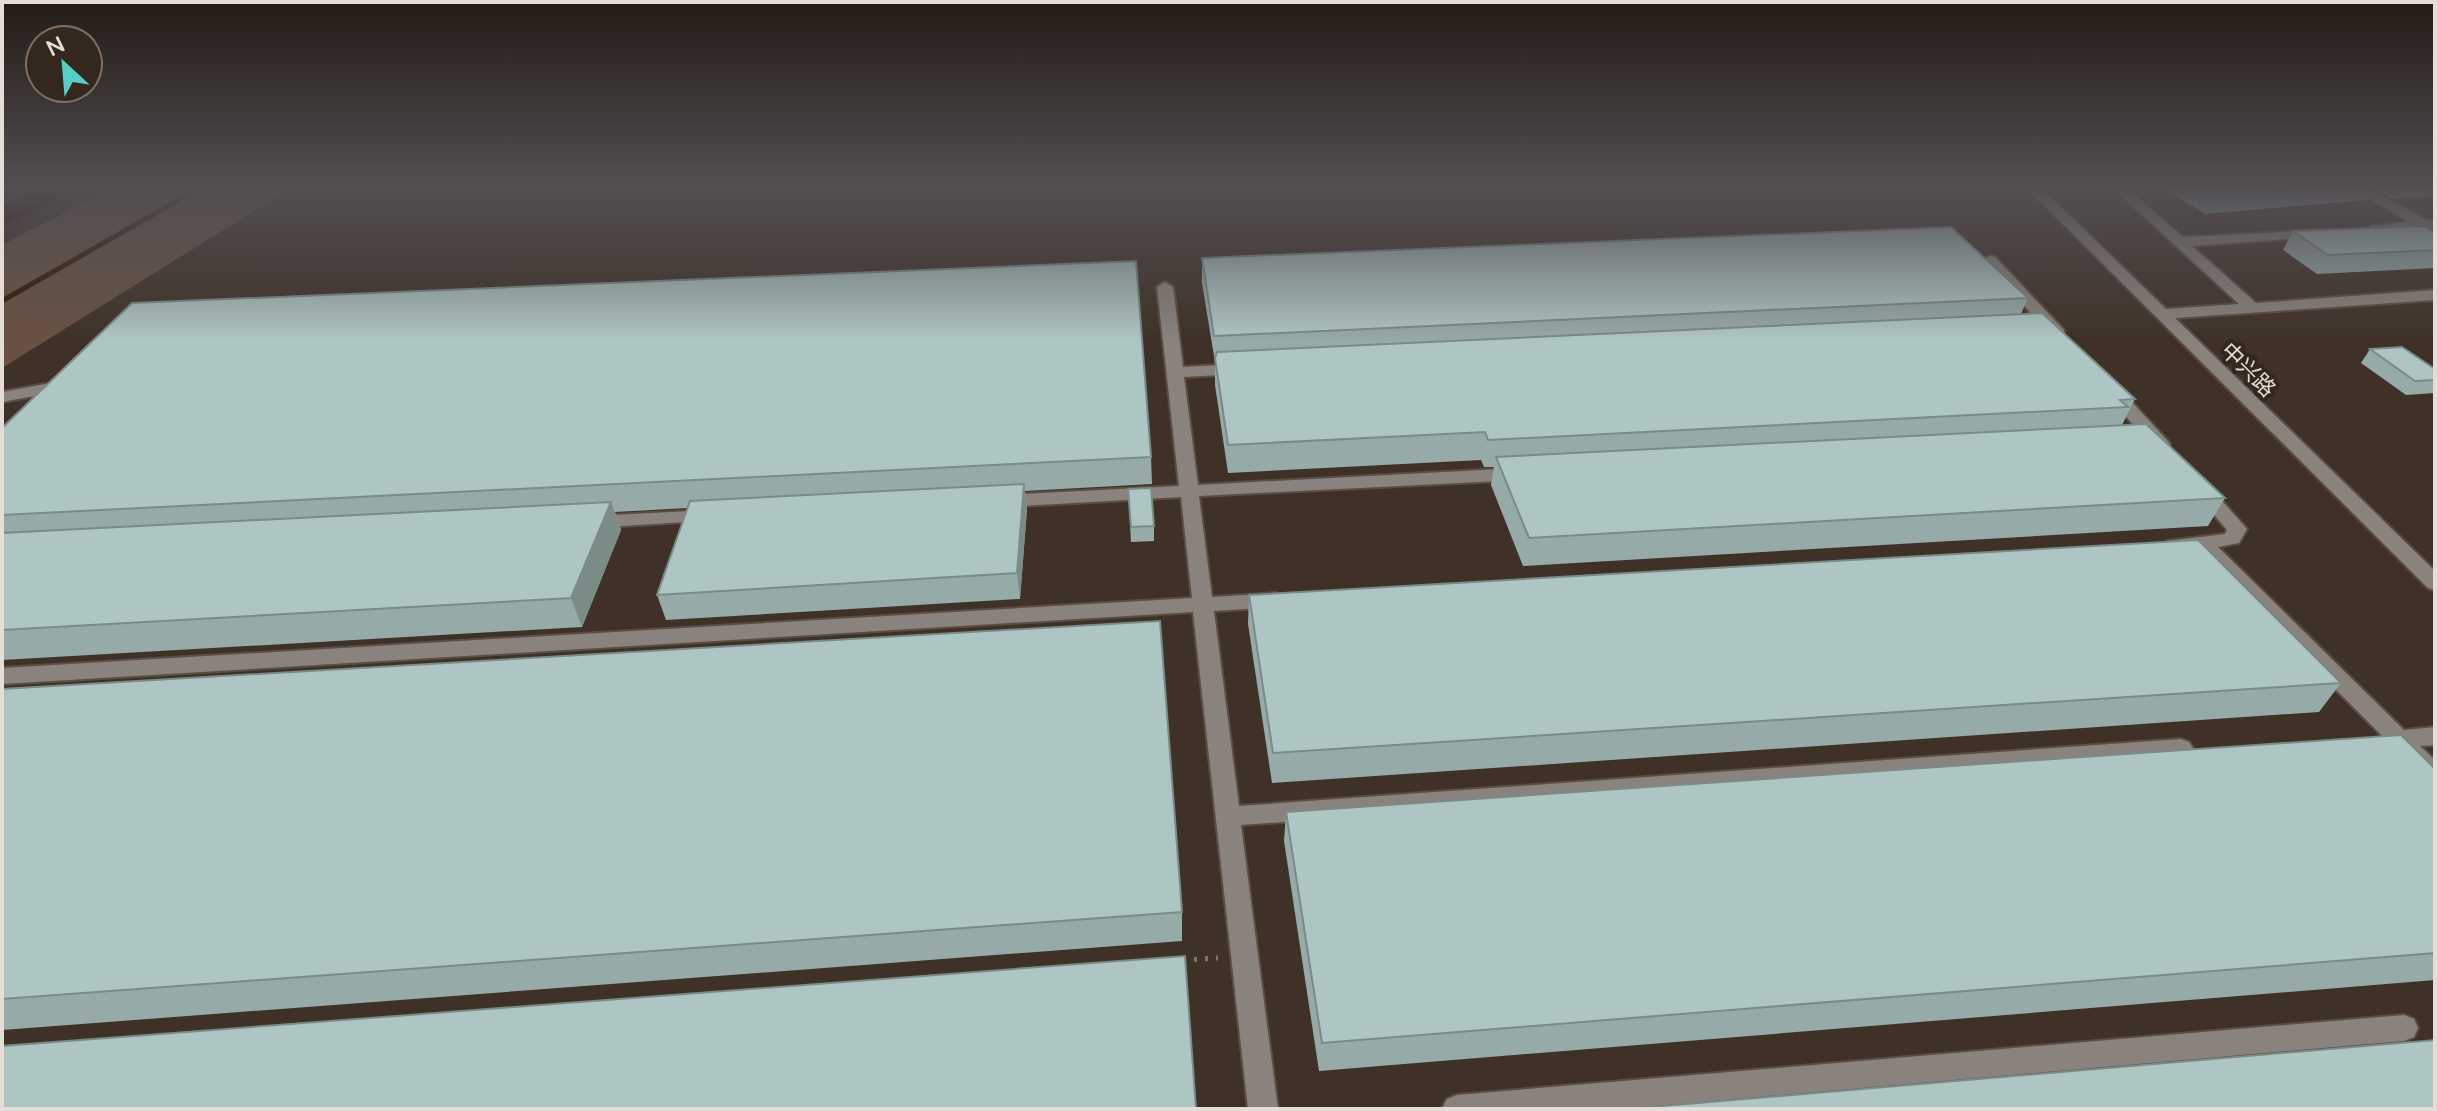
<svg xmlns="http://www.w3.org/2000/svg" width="2437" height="1111" viewBox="0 0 2437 1111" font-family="Lato,'Noto Sans SC',sans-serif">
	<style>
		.green { fill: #695243 }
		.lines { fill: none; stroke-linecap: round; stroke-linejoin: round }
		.stream { stroke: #321601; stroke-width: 5 }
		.river { fill: #321601; fill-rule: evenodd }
		.minor-casing { stroke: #5a4d43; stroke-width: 4 }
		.path { stroke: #81756d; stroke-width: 5; stroke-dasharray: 3 8; stroke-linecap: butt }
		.minor { fill: #8a827d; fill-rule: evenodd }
		.wall { fill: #96aaa8 }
		.shaded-wall { fill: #7a8b88 }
		.building { fill: #aec6c3; stroke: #7a8b88; stroke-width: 2 }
		.labels { text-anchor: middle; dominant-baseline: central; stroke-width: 8; stroke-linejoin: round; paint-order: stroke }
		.street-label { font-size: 22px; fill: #e6ddd7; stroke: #34271e }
	</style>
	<rect width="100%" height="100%" fill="#3f3127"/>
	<!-- green -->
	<polygon class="green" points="116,186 294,186 2,368 2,245"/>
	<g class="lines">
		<!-- stream -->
		<polyline class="stream" points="2,301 203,186"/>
		<!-- river -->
		<polygon class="river" points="41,186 78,186 74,192 2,226 2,205"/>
		<!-- minor casing -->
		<g class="minor-casing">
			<g id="minor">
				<polygon points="2025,186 2039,186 2166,309 2239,304 2111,186 2124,186 2183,237 2321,230 2323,233 2316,237 2192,246 2256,303 2435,290 2435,300 2175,318 2435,571 2435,590 2428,588"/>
				<polygon points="2348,186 2363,186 2427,220 2435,220 2435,228 2371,232 2371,226 2409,222"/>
				<polygon points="1990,256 1995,257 2064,330 2064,336 2052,336 1985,263 1983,260"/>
				<polygon points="1165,282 1173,287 1183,367 1240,364 1248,369 1240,374 1184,377 1198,485 1520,468 1529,474 1520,480 1199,496 1212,597 1276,593 1286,600 1276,607 1214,611 1239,806 2181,739 2189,742 2193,748 2189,754 2181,757 1241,825 1278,1109 1248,1109 1193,612 2,684 2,668 1192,598 1181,497 1001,507 991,501 1001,495 1179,486 1157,287"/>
				<polygon points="45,384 51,385 54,389 51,393 2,402 2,392"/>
				<polygon points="2112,386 2118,387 2167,440 2170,444 2167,448 2155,448 2106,395 2103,391"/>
				<polygon points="2201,483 2208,485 2247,529 2239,543 2218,547 2404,730 2435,727 2435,745 2420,746 2435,760 2435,784 2427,781 2197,550 2167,549 2164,545 2167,541 2225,534 2227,530 2192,489"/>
				<polygon points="709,510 716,512 719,516 716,520 593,528 583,522 593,516"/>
				<polygon points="2404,1015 2414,1019 2418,1028 2414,1037 2404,1041 1620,1109 1442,1109 1447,1099 1457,1095"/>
			</g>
		</g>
		<!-- path -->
		<polyline class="path" points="1183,960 1218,958"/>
		<!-- minor -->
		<use href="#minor" class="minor"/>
	</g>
	<!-- wall -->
	<g class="wall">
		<polygon points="2169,186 2435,186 2435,196 2393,199 2373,188 2366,200 2205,214 2167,190"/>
		<polygon points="2293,231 2435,232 2435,268 2317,274 2283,250"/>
		<polygon points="1202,258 2028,298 2021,314 2135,399 2122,425 2225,498 2208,526 1523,566 1491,485 1494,467 1484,467 1481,460 1228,473 1215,385 1215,362 1202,283"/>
		<polygon points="2370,349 2435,380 2435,393 2406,395 2361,363"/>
		<polygon points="2,428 1151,457 1152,484 1025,491 1027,509 1020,599 666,620 657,595 688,508 615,512 621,530 582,627 2,660"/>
		<polygon points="1128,489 1154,526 1154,541 1131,542"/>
		<polygon points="1249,595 2341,683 2319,712 1272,783 1248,624"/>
		<polygon points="2,689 1182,912 1182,941 2,1030"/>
		<polygon points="2435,769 2435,980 1319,1071 1284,841 1286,812"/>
	</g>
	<!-- shaded-wall -->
	<g class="shaded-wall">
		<polygon points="1024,484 1027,509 1020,599 1017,573"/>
		<polygon points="611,502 621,530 582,627 571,598"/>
	</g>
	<!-- building -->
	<g class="building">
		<polygon points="2198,186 2336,186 2214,196"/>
		<polygon points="2424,226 2435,232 2435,250 2328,255 2293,231"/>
		<polygon points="1951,227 2028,298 1214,336 1202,258"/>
		<polygon points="1136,261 1151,457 2,515 2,428 132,303"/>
		<polygon points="2042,313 2135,399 2120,400 2128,407 1488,440 1485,432 1228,445 1215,358 1217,352"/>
		<polygon points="2402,347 2435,369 2435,380 2415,381 2370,349"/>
		<polygon points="2146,424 2225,498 1529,538 1496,457"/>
		<polygon points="1024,484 1017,573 657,595 690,501"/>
		<polygon points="1151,488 1154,526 1131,527 1128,489"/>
		<polygon points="611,502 571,598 2,630 2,533"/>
		<polygon points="2198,540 2341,683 1273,753 1249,595"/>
		<polygon points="1160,621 1182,912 2,999 2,689"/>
		<polygon points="2401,735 2435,769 2435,953 1322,1043 1286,812"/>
		<polygon points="1185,956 1196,1109 2,1109 2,1046"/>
		<polygon points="2435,1040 2435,1109 1628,1109"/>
	</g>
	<!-- sky -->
	<linearGradient id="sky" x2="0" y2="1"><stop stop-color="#231b15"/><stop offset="0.55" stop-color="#524e52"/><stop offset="1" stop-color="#524e52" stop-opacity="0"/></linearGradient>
	<rect width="2437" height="341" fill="url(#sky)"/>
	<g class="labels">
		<!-- street labels -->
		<g class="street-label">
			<text transform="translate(2249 369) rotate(45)">中兴路</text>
		</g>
	</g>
	<!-- border -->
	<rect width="2437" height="1111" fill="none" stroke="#e6ddd7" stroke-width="8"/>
	<!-- north arrow -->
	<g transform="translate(64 64) rotate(334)"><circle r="38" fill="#34271e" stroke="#7b7068" stroke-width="2"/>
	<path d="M0-6L14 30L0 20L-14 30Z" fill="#56cec3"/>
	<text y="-12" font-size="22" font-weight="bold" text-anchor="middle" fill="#e6ddd7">N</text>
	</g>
</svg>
